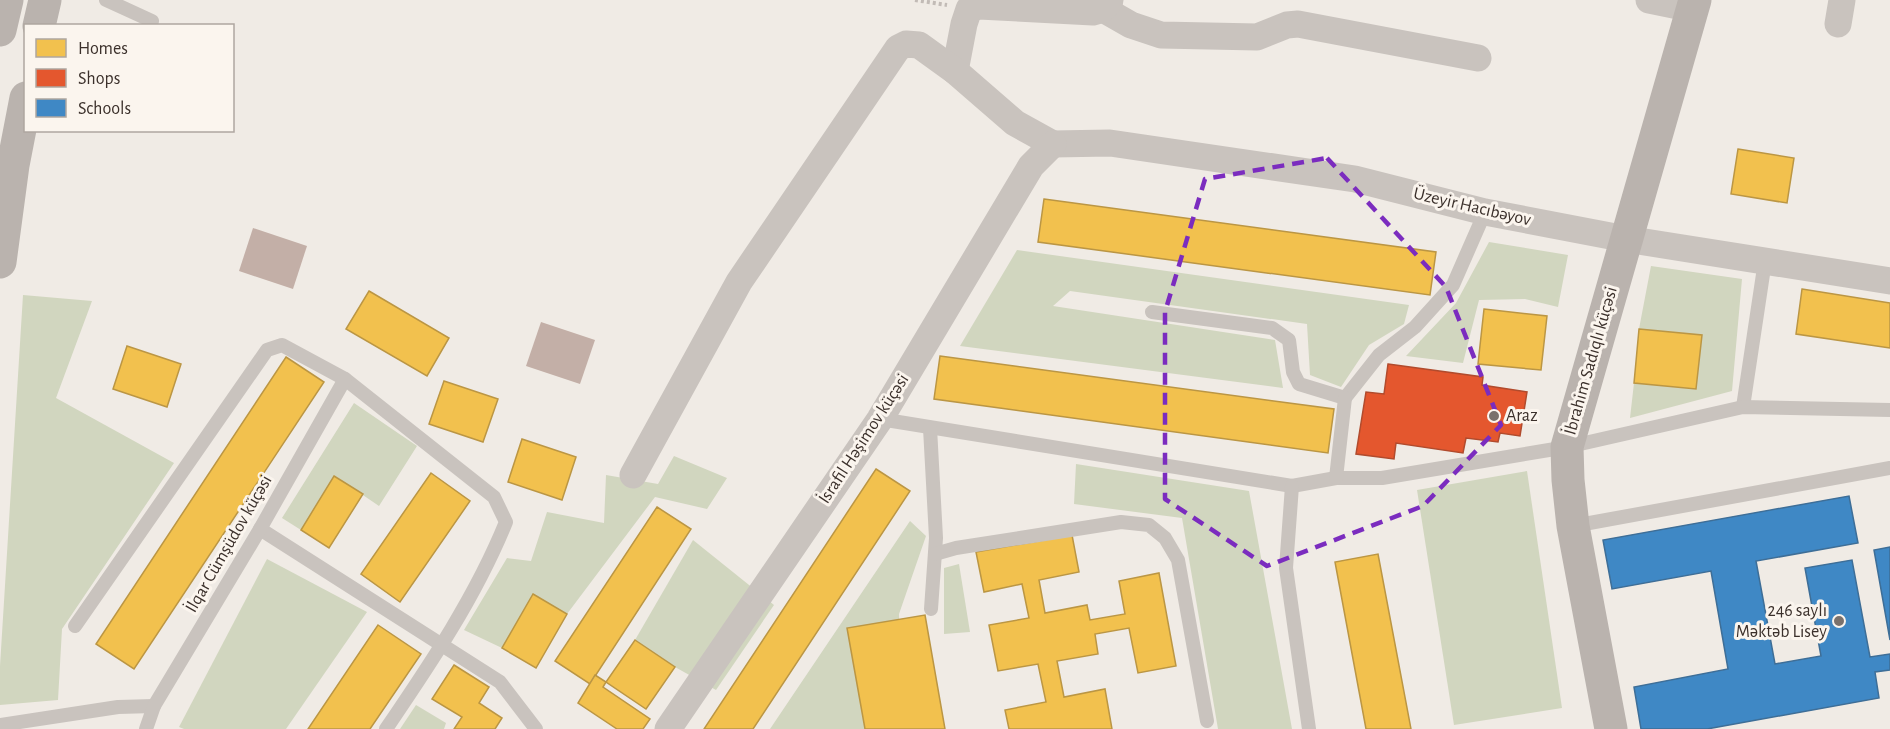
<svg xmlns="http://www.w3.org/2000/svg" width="1890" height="729" viewBox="0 0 1890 729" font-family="'Alegreya Sans',sans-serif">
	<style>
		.green { fill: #d1d6bf }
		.homes { fill: #f2c14e; stroke: #bb9644; stroke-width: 1.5 }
		.shops { fill: #e4572e; stroke: #b14b2d; stroke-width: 1.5 }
		.schools { fill: #3f88c5; stroke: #3e6e97; stroke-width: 1.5 }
		.building { fill: #c3afa7 }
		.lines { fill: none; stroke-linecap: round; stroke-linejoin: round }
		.path { stroke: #c2bbb6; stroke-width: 4; stroke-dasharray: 3 3; stroke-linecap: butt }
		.lane { stroke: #c9c3be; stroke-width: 14 }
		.street { stroke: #c9c3be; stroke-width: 27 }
		.secondary { stroke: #bab3ae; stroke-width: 33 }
		.marked { fill: none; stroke: #7b2cbf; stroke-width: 4.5; stroke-dasharray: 12 8; stroke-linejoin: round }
		.poi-dot { fill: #7a716c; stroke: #fbf5ee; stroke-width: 2 }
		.labels { text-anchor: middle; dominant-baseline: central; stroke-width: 6; stroke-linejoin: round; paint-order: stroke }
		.street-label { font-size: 18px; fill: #3b302b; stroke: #fbf5ee }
		.poi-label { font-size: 18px; fill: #3b302b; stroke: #fbf5ee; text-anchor: start }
	</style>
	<rect width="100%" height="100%" fill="#f0ebe5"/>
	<!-- green -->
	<g class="green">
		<polygon points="1489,242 1568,255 1558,307 1525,299 1479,300 1463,363 1406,356 1456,303"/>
		<polygon points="1017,250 1409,305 1404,324 1369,345 1341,387 1310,375 1307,324 1070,291 1053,306 1275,340 1283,388 960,346"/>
		<polygon points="1651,266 1742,279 1732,391 1630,418 1634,383 1696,389 1702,335 1639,329"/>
		<polygon points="23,295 92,301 56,398 174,463 62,629 58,700 0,705 0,666"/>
		<polygon points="354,403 417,446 379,506 335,476 301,530 282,518"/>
		<polygon points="674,456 727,478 707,509 655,497 567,614 533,595 502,648 464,630 507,558 531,561 547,512 604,523 606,475 658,484"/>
		<polygon points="1076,464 1249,491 1292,729 1218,729 1182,518 1074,504"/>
		<polygon points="1527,471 1562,708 1454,725 1417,490"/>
		<polygon points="910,521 926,536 899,614 902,729 770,729"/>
		<polygon points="693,540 774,605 716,690 675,667 635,640"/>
		<polygon points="267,559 367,612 286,729 184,729 179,727"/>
		<polygon points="959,564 970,632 944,634 944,568"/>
		<polygon points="416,705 446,723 444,729 400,729"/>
	</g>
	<!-- homes -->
	<g class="homes">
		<polygon points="1738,149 1794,158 1787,203 1731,194"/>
		<polygon points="1044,199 1436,252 1430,295 1038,242"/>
		<polygon points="1802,289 1890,303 1890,348 1796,334"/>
		<polygon points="369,291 449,338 427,376 346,329"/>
		<polygon points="1484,309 1547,316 1541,370 1478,364"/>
		<polygon points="1639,329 1702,335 1696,389 1634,383"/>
		<polygon points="127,346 181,364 167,407 113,389"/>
		<polygon points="940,356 1334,409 1328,453 934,399"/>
		<polygon points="286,357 324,382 134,669 96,644"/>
		<polygon points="444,381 498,399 483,442 429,424"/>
		<polygon points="522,439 576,457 562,500 508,482"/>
		<polygon points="876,469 910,491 753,729 704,729"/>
		<polygon points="431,473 470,501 400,602 361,574"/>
		<polygon points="334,476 363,494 329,548 301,530"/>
		<polygon points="657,507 691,529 590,684 555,661"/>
		<polygon points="1072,535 1079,572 1039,580 1045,613 1087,605 1090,620 1125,614 1119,581 1159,573 1176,666 1138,673 1129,628 1095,634 1098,654 1057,661 1064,697 1105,689 1112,729 1009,729 1005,710 1046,702 1038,664 998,671 989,625 1029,618 1022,584 984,592 976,552"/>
		<polygon points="1378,554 1411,729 1366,729 1335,562"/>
		<polygon points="533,594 567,614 536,668 502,648"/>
		<polygon points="925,615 945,729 865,729 847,628"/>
		<polygon points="378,625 421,654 370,729 308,729"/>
		<polygon points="635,640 675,667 646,709 606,682"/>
		<polygon points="454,665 489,687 479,703 502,718 495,729 454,729 462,717 432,699"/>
		<polygon points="595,675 606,682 603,687 650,719 643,729 617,729 578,703"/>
	</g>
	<!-- shops -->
	<polygon class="shops" points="1388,364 1483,377 1482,385 1527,392 1520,436 1500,433 1498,442 1466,438 1463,453 1396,443 1394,459 1356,454 1366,392 1384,394"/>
	<!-- schools -->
	<g class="schools">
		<polygon points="1849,496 1858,543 1756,561 1775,664 1821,656 1805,568 1852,560 1870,657 1890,654 1890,670 1875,672 1879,698 1707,729 1641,729 1634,687 1728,669 1711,571 1612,589 1603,540"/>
		<polygon points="1890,547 1890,640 1874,550"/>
	</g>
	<!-- building -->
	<g class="building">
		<polygon points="253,228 307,246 293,289 239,271"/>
		<polygon points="541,322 595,340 580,384 526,366"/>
	</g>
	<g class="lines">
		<!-- path -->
		<polyline class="path" points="915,0 947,5"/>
		<!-- lane -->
		<g class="lane">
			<polyline points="106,0 152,21"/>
			<polyline points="1152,312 1272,328 1289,340 1293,372 1299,384 1345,398 1379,355 1415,327 1453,285 1485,212"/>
			<polyline points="1743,407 1765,261"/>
			<polyline points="880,419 1292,486 1336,478 1382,478 1567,447 1743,407 1890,410"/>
			<polyline points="930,428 936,538 931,609"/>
			<polyline points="1336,478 1345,398"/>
			<polyline points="1292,486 1286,568 1309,729"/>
			<polyline points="1573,526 1890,468"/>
			<polyline points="260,529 500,682 536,729"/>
			<polyline points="935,554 956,548 1121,522 1149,525 1165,538 1178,560 1207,721"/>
			<path d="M75 626 267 350 282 345 345 379 494 497 506 522C476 596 431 663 386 729"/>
			<polyline points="0,725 118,707 154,706"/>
			<polyline points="146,729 154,706 260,529 345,379"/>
		</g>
		<!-- street -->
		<g class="street">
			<polyline points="1649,0 1693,9"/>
			<polyline points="1103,9 1131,25 1161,35 1257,37 1287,25 1298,24 1478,58"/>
			<polyline points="1838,24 1842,0"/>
			<polyline points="955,71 964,24 969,9 979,6 1093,12 1103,9 1110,0"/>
			<polyline points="1053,144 1110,143 1355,179 1485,212 1626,239 1890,281"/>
			<polyline points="633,475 739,282 898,48 906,44 919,45 955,71 1015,123 1053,144"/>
			<polyline points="668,729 880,419 1031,166 1053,144"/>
		</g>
		<!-- secondary -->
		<g class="secondary">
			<polyline points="39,26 45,0"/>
			<polyline points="0,30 7,0"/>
			<polyline points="0,262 13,165 26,98"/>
			<polyline points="1611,729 1573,526 1568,480 1567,447 1695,0"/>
		</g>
	</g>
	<!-- marked area -->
	<path class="marked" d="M1327 158 1446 287 1501 425 1423 506 1267 566 1165 499V312L1205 179Z"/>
	<!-- markers -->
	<g class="poi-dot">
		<circle cx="1494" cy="416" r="6"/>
		<circle cx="1839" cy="621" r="6"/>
	</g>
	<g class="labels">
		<!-- street labels -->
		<g class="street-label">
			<text transform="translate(1472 207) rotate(13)">Üzeyir Hacıbəyov</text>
			<text transform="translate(1591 361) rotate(-74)">İbrahim Sadıqlı küçəsi</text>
			<text transform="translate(864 439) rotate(-57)">İsrafil Həşimov küçəsi</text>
			<text transform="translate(229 544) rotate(-60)">İlqar Cümşüdov küçəsi</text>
		</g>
		<!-- poi labels -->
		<g class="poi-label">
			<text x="1506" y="416">Araz</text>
			<text x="1827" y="611" text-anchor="end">246 saylı<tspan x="1827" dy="21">Məktəb Lisey</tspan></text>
		</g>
	</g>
	<!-- legend -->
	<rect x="24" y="24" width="210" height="108" fill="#fbf5ee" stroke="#aea6a0" stroke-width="1.5"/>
	<rect x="36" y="39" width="30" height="18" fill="#f2c14e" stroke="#aea6a0" stroke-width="1.5"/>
	<text x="78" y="54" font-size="18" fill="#3b302b">Homes</text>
	<rect x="36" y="69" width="30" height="18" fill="#e4572e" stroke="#aea6a0" stroke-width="1.5"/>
	<text x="78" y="84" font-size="18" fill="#3b302b">Shops</text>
	<rect x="36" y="99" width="30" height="18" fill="#3f88c5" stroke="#aea6a0" stroke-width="1.5"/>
	<text x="78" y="114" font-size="18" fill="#3b302b">Schools</text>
</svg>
